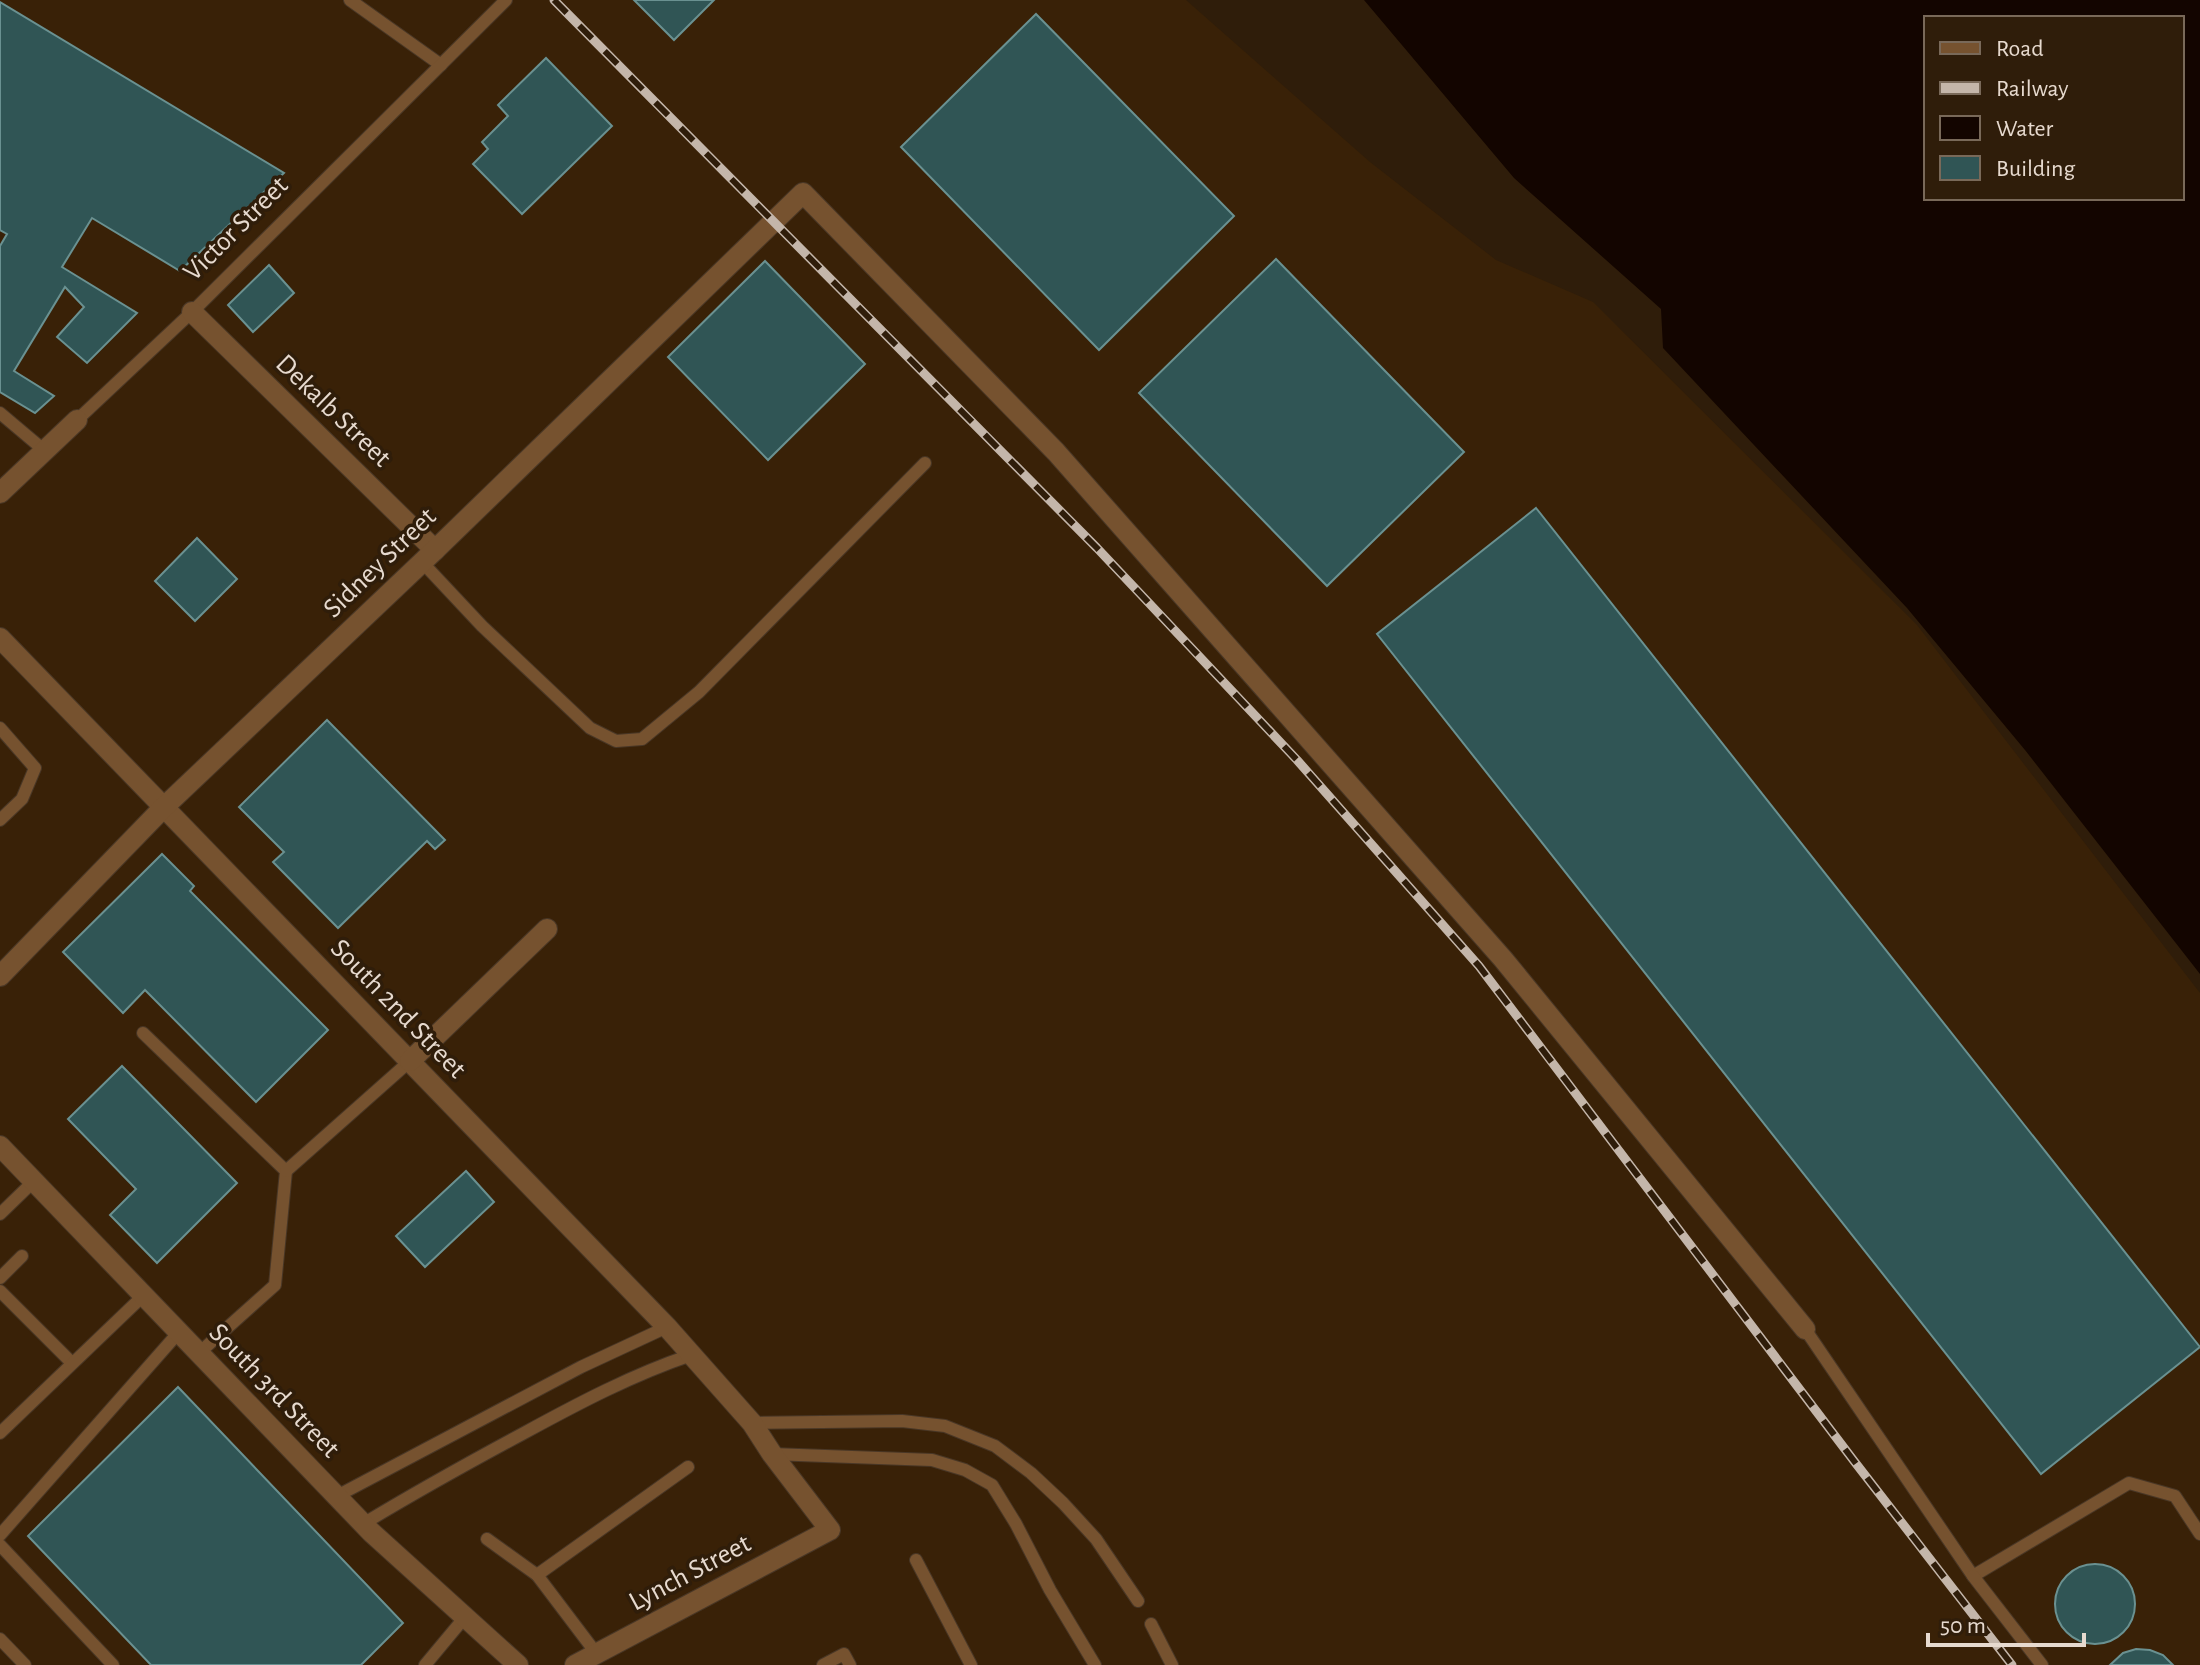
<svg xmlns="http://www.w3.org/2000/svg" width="2200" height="1665" viewBox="0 0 2200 1665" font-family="'Alegreya Sans',sans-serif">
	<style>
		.built { fill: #392107 }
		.water { fill: #130500; fill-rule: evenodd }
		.building { fill: #305555; stroke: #6a9191; stroke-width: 2 }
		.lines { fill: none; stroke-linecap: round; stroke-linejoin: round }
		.lane-casing { stroke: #493726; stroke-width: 14 }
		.street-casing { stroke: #493726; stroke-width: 22 }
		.lane { stroke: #76522f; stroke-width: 12 }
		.street { stroke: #76522f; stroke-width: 20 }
		.rail-casing { stroke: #c4b6aa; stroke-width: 9 }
		.rail { stroke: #2f1d0a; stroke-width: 6; stroke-dasharray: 18; stroke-linecap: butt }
		.labels { text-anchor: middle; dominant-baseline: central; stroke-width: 7; stroke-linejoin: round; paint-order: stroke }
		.street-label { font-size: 28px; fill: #e7dacf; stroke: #2f1d0a }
	</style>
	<rect width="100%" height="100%" fill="#2f1d0a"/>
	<!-- built -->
	<polygon class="built" points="0,0 1186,0 1370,162 1496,260 1593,302 1917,625 2200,993 2200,1665 0,1665"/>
	<!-- water -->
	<path class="water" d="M1364 0H2200V974L2025 750 1907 608 1663 348 1661 309 1514 178ZM1926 18H2182V198H1926Z"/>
	<!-- building -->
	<g class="building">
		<polygon points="634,0 714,0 674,40"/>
		<polygon points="0,2 284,173 180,271 92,218 62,267 137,313 87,363 57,337 84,307 65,287 14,371 54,396 35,413 0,392 0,246 7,234 0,230"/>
		<polygon points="1036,14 1234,216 1099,350 901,147"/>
		<polygon points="546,58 612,126 522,214 473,164 488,149 482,142 508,116 498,105"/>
		<polygon points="1276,259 1464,452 1327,586 1139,393"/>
		<polygon points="765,261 865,364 768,460 668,357"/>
		<polygon points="269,265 294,293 253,332 228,305"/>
		<polygon points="1536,508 2200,1347 2041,1474 1377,634"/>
		<polygon points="197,538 237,579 195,621 155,581"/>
		<polygon points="327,720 445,840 435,849 427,841 338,928 273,862 284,852 239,807"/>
		<polygon points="162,854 194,886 190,891 328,1030 256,1102 145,990 123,1013 63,952"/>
		<polygon points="122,1066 237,1183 157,1263 110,1215 136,1189 68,1119"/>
		<polygon points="466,1171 494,1202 425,1267 396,1236"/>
		<polygon points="178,1387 403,1623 361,1665 151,1665 28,1536"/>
		<circle cx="2095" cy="1604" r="40"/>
		<polygon points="2136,1649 2150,1650 2163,1655 2173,1665 2110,1665 2123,1653"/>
	</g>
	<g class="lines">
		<!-- lane casing -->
		<g class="lane-casing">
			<g id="lane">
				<polyline points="350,0 441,65"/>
				<polyline points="0,413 45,451"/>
				<polyline points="77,420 192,312 506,0"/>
				<polyline points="422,562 482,626 590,728 616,741 642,739 699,692 925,463"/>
				<polyline points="0,728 35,768 22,799 0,820"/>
				<polyline points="143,1033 286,1171 275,1285 199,1353"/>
				<polyline points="286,1171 410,1061"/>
				<polyline points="0,1214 34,1181"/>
				<polyline points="0,1278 22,1256"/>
				<polyline points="0,1291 72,1363"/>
				<polyline points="1805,1329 1973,1576 2129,1483 2175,1496 2200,1534"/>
				<polyline points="752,1423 902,1421 945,1426 995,1446 1031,1473 1063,1503 1096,1539 1138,1601"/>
				<polyline points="0,1433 144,1295"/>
				<polyline points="772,1454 932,1460 965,1470 992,1485 1016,1524 1050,1590 1095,1665"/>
				<polyline points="337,1496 581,1367 667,1327"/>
				<path d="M363 1524C416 1492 470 1462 524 1433 579 1403 632 1375 691 1355"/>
				<polyline points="0,1535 179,1332"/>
				<polyline points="487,1539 537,1575"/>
				<polyline points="0,1545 113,1665"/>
				<polyline points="916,1560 971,1665"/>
				<polyline points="1973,1576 2042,1665"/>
				<polyline points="1151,1624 1172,1665"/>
				<polyline points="0,1639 25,1665"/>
				<polyline points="596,1653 537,1575 688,1467"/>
				<polyline points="425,1665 465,1617"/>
				<polyline points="823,1665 844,1654 850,1665"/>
			</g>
		</g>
		<!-- street casing -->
		<g class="street-casing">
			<g id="street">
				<polyline points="192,312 435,550"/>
				<polyline points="0,493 77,420"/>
				<polyline points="0,638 667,1327 752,1423 772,1454 830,1530 575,1665"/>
				<polyline points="0,976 163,808 435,550 803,193 1056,452 1503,959 1805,1329"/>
				<polyline points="410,1061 547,929"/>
				<polyline points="0,1146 371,1532 518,1665"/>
			</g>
		</g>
		<!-- lane -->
		<use href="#lane" class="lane"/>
		<!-- street -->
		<use href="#street" class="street"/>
		<!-- rail casing -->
		<g class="rail-casing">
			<polyline id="rail" points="554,0 1097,548 1297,760 1479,966 1854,1461 2012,1665"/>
		</g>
		<!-- rail -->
		<use href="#rail" class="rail"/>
	</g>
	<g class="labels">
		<!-- street labels -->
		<g class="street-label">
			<text transform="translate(236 229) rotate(-45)">Victor Street</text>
			<text transform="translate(333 411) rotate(44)">Dekalb Street</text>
			<text transform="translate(380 563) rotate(-44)">Sidney Street</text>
			<text transform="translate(398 1009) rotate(46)">South 2nd Street</text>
			<text transform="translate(274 1391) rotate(46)">South 3rd Street</text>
			<text transform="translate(690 1573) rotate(-28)">Lynch Street</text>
		</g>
	</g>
	<!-- legend -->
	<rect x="1924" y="16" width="260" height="184" fill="#2f1d0a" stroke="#796959" stroke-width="2"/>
	<rect x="1940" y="42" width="40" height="12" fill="#76522f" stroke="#796959" stroke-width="2"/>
	<text x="1996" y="56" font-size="24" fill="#e7dacf">Road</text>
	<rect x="1940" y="82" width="40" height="12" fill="#c4b6aa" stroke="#796959" stroke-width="2"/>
	<text x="1996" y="96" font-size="24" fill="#e7dacf">Railway</text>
	<rect x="1940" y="116" width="40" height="24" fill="#130500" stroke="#796959" stroke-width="2"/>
	<text x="1996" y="136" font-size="24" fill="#e7dacf">Water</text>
	<rect x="1940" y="156" width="40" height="24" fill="#305555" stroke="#796959" stroke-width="2"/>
	<text x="1996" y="176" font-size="24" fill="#e7dacf">Building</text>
	<!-- scale -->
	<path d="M1928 1633v12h156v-12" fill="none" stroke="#e7dacf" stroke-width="4"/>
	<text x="1940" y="1633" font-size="24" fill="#e7dacf" stroke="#2f1d0a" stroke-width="6" paint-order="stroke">50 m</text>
</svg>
